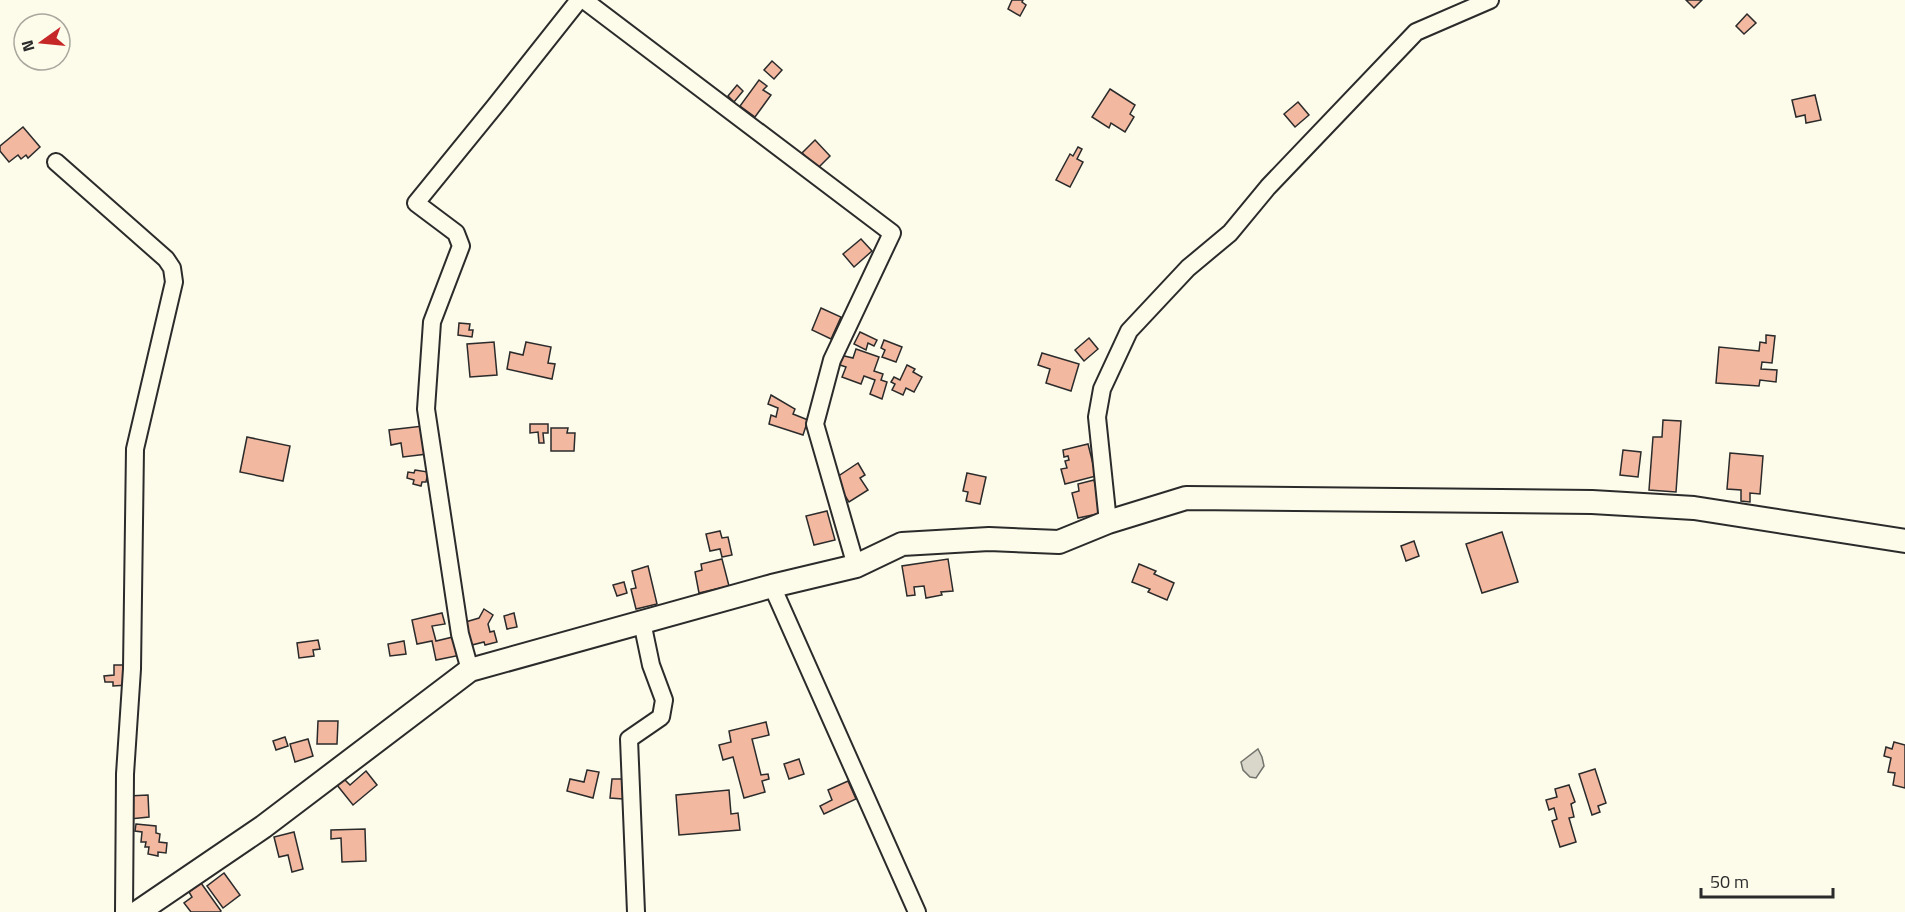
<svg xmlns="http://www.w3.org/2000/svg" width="1905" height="912" viewBox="0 0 1905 912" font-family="'Titillium Web',sans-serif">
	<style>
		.water { fill: #d8d7c9; stroke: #74746e; stroke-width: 1.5 }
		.building { fill: #f2b8a0; stroke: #2b2b2b; stroke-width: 1.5 }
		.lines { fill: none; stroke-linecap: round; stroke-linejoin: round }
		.street-casing { stroke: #2b2b2b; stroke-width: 20 }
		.secondary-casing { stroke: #2b2b2b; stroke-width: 26 }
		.street { stroke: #fdfbea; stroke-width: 16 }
		.secondary { stroke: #fdfbea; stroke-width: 22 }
	</style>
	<rect width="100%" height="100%" fill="#fdfbea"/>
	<!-- water -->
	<polygon class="water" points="1258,749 1262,757 1264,766 1256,778 1250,777 1243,770 1241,762"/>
	<!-- building -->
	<g class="building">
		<polygon points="1012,0 1023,0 1022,2 1026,5 1020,16 1008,9"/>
		<polygon points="1686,0 1702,0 1694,8"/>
		<polygon points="1747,14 1756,23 1744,34 1736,26"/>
		<polygon points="772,61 782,70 774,79 764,70"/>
		<polygon points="759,80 767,86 763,90 771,95 755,117 740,106"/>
		<polygon points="737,85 743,91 734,102 728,96"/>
		<polygon points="1110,89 1135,105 1130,114 1134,117 1125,132 1111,123 1109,128 1092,117"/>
		<polygon points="1815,95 1821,120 1806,123 1805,115 1796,117 1792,100"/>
		<polygon points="1298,102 1309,115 1295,127 1284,114"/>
		<polygon points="23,127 40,147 28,158 26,155 21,159 18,155 9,162 0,151 0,146"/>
		<polygon points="815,140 830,156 818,168 802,153"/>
		<polygon points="1078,147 1082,149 1077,159 1083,162 1070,187 1056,180 1070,154 1073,156"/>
		<polygon points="861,239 872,251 854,267 843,254"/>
		<polygon points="821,308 841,317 831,339 812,330"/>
		<polygon points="459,323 470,324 469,330 473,330 472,337 458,335"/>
		<polygon points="860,332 877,340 874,346 868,343 866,350 854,344"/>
		<polygon points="1766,335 1775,336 1772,363 1762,362 1761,369 1777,370 1776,382 1760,380 1759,386 1716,383 1719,347 1759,351 1760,342 1766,343"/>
		<polygon points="1089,338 1098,349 1084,361 1075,350"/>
		<polygon points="884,340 902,347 896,362 882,357 885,350 881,348"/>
		<polygon points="494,342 497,375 470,377 467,344"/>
		<polygon points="526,342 551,347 548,363 555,364 552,379 507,369 510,352 523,355"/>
		<polygon points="856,349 879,357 874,371 883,374 881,380 887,382 882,399 870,394 875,380 864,376 861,384 842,377 846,367 837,364 840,355 853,358"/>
		<polygon points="1042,353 1079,364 1071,391 1046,383 1050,369 1038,365"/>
		<polygon points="907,365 915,369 913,372 922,377 914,392 906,388 903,395 892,390 895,384 891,382 894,377 900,380"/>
		<polygon points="771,395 795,409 793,414 808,420 803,435 769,424 771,415 776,417 778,408 768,404"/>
		<polygon points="1663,420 1681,421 1676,492 1649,490 1653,437 1662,437"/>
		<polygon points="530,424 548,424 548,433 543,433 544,443 539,443 538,432 530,433"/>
		<polygon points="423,426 427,454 403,457 401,443 391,445 389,430"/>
		<polygon points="551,428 568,428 567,433 575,433 574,451 551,451"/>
		<polygon points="247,437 290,446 283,481 240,472"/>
		<polygon points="1088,444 1096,476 1065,484 1061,469 1067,468 1065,461 1069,460 1068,456 1064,457 1063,450"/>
		<polygon points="1623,450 1641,452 1638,477 1620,475"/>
		<polygon points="1730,453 1763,456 1760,494 1750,493 1750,502 1741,501 1741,490 1727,489"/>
		<polygon points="858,463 865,475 860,478 868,490 849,502 834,479"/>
		<polygon points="415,470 428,472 426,482 422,482 421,486 413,484 414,480 407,478 408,472 414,473"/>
		<polygon points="967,473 986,477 980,504 966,501 968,492 963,491"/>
		<polygon points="1094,480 1102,513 1078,518 1072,493 1079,491 1078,484"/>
		<polygon points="827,511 835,540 814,545 806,516"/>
		<polygon points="720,531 722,538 728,537 732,555 722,557 720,549 710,551 706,534"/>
		<polygon points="1502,532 1518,582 1482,593 1466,544"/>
		<polygon points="1414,541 1419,556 1406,561 1401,546"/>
		<polygon points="722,559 729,586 699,593 695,572 702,570 701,564"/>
		<polygon points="948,559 953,591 941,592 942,595 926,598 924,586 914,587 915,595 907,596 902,566"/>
		<polygon points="1139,564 1156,571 1154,574 1174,583 1167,600 1148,592 1150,589 1132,582"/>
		<polygon points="648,566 657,604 636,609 631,589 636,588 632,571"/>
		<polygon points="624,582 627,593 617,596 613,585"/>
		<polygon points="484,609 493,615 488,624 490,632 494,631 497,642 485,645 484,642 468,646 462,623 479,618"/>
		<polygon points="442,613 445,624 432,626 436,641 457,636 461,655 436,660 432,641 417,644 412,620"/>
		<polygon points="514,613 517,627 507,629 504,616"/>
		<polygon points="318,640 320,649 313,650 314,656 299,658 297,643"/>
		<polygon points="404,641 406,654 390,656 388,644"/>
		<polygon points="114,665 127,665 128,685 113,686 113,682 105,682 104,676 114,675"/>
		<polygon points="318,721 338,721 337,744 317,744"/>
		<polygon points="766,722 769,735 752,739 761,775 768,774 769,779 762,781 765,792 744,798 733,757 723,760 719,745 731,742 729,731"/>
		<polygon points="285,737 288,746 276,750 273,741"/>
		<polygon points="308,739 313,756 295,762 290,744"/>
		<polygon points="1894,742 1905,745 1905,788 1893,785 1895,773 1888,772 1891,758 1884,756 1886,747 1892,749"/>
		<polygon points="799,759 804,774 789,779 784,764"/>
		<polygon points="1595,769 1606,803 1598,806 1600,812 1592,815 1579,774"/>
		<polygon points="587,770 599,772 593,798 567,791 570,779 584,782"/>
		<polygon points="366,771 377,785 353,805 337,785 344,779 350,785"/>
		<polygon points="612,779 624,779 623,799 610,798"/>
		<polygon points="848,781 856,799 824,814 820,806 832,800 828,790"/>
		<polygon points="1569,785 1575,802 1571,804 1574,817 1569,818 1576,842 1560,847 1552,821 1557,819 1554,808 1549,810 1546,800 1557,797 1555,789"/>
		<polygon points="729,790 731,814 738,813 740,830 679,835 676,795"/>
		<polygon points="148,795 149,817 130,819 128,796"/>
		<polygon points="136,824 156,826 156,833 160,834 159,842 167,843 166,853 158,852 158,856 148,854 149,847 145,847 146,842 141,842 142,832 135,831"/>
		<polygon points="365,829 366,861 342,862 341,838 331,839 331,830"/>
		<polygon points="294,832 303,869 292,872 288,855 279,857 274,837"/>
		<polygon points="224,873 240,895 223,908 207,886"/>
		<polygon points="201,883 221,911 220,912 191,912 184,903 192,897 189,892"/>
	</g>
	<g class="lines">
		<!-- street casing -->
		<g class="street-casing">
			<g id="street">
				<polyline points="584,0 892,233 832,360 815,424 856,566"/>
				<polyline points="56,162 166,259 172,268 174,282 135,449 132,669 125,774 124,912"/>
				<polyline points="1108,522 1097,417 1102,389 1129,331 1188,268 1230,233 1268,187 1416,32 1490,0"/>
				<polyline points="772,586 917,912"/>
				<polyline points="470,670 460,634 426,409 432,322 461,246 456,233 416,203 495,106 579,0"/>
				<polyline points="636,912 629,739 661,717 664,700 651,665 642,622"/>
			</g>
		</g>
		<!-- secondary casing -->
		<g class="secondary-casing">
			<polyline id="secondary" points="138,912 263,827 470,670 772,586 856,566 902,544 989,539 1059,542 1108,522 1186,498 1592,502 1694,508 1905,541"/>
		</g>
		<!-- street -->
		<use href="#street" class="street"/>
		<!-- secondary -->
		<use href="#secondary" class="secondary"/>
	</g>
	<!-- north arrow -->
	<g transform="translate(42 42) rotate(255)"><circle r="28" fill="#fdfbea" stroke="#a9a89e" stroke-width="1.5"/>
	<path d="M0-4.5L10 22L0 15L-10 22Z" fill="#c62828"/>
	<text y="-9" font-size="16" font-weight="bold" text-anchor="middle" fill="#2b2b2b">N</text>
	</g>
	<!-- scale -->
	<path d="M1701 888v9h132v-9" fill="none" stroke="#2b2b2b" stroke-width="3"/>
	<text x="1710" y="888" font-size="18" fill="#2b2b2b" stroke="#fdfbea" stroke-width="4.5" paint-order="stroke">50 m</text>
</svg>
